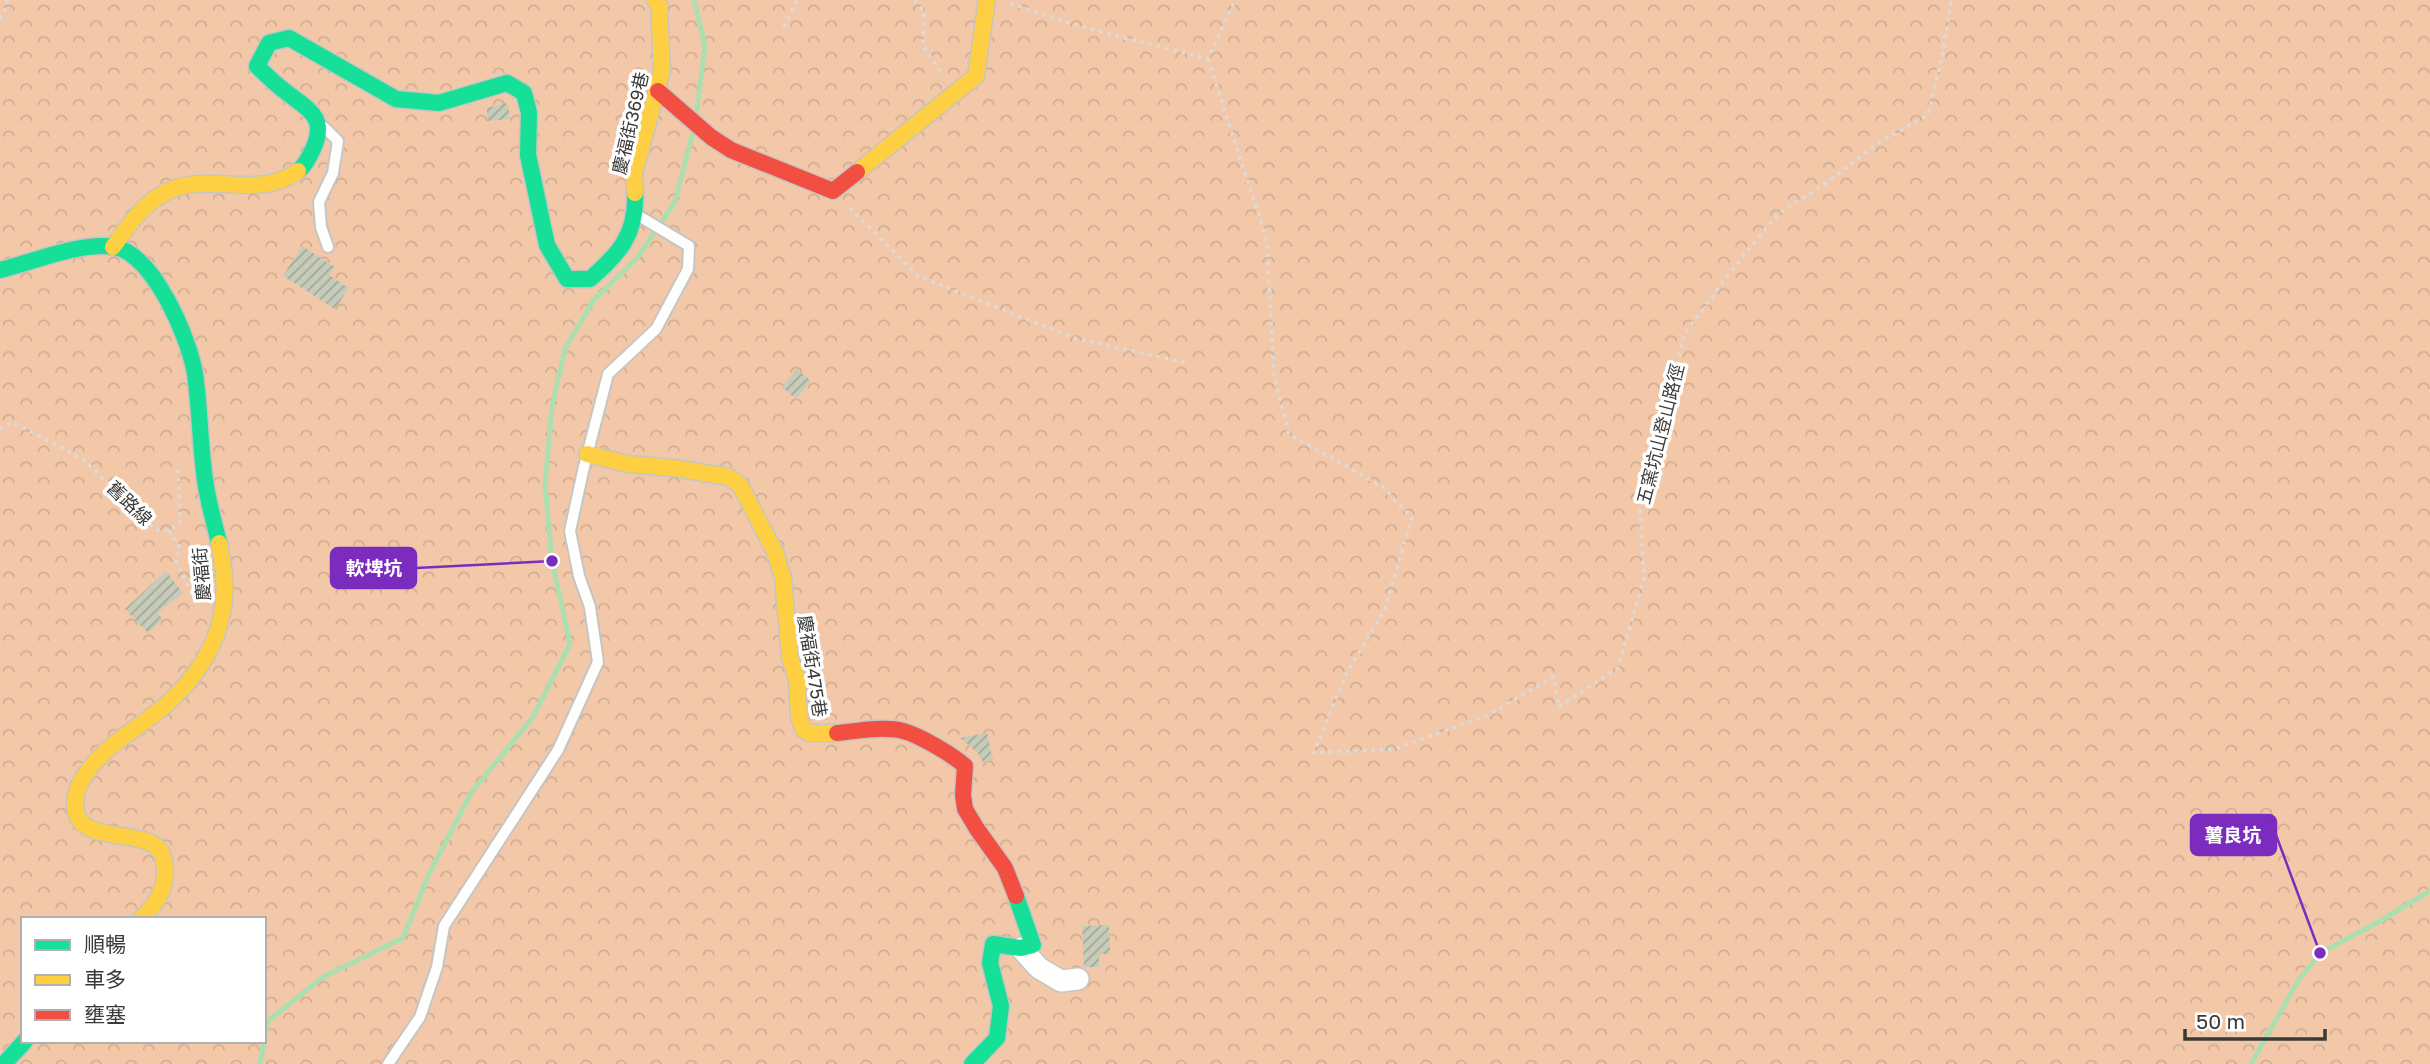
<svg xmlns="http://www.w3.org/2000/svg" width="2430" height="1064" viewBox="0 0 2430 1064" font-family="'Golos Text','Noto Sans TC',sans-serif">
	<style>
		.forest { fill: url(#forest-crowns); fill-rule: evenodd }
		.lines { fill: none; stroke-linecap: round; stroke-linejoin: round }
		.stream { stroke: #acdfaf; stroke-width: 5 }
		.building { fill: url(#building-hatch) }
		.lane-casing { stroke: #c6c5c4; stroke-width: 14 }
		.street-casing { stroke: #c6c5c4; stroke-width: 24 }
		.fast-casing { stroke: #c6c5c4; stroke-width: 19 }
		.slow-casing { stroke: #c6c5c4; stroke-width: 19 }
		.jam-casing { stroke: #c6c5c4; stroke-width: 19 }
		.path { stroke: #dbdbda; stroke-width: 3.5; stroke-dasharray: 3.5 5; stroke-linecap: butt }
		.lane { stroke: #fefefd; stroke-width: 10 }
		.street { stroke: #fefefd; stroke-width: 21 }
		.fast { stroke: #16e098; stroke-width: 16 }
		.slow { stroke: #ffcf43; stroke-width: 16 }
		.jam { stroke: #f24e42; stroke-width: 16 }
		.labels { text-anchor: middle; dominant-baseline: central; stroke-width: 7; stroke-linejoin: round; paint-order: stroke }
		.street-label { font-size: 18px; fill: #3a3a39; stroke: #fff }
		.leader { fill: none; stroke: #7b2cbf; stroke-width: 2.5 }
		.callout-dot { fill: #7b2cbf; stroke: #fff; stroke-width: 2.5 }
		.callout { fill: #7b2cbf; stroke: #7b2cbf; stroke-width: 2.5 }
		.callout-label { font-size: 19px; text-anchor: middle; font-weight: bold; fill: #fff }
	</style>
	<defs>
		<pattern id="forest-crowns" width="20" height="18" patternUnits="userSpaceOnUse" patternTransform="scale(1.75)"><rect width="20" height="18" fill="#f3c8a8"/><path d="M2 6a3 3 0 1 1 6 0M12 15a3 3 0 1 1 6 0" fill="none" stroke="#d1ad91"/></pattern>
		<pattern id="building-hatch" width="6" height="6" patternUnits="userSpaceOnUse" patternTransform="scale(1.75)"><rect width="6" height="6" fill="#c7ccba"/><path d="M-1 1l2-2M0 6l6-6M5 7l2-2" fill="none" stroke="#a3a798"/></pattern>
	</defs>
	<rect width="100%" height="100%" fill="#f6f6f4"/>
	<!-- forest -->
	<path class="forest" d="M0 0H2430V1064H0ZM23 919H264V1041H23Z"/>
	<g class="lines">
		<!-- stream -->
		<g class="stream">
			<polyline points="694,0 705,45 697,109"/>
			<polyline points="264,1040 268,1021 323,977 403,938 429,874 471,793 533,717 570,644 552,561 545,485 552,406 565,349 593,301 637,258 675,202 692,136"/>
			<polyline points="260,1064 264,1041"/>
			<polyline points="2251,1064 2298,981 2320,953 2373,925 2430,891"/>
		</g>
	</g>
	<!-- building -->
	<g class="building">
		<polygon points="505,103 508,105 510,119 487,121 487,108"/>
		<polygon points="302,246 335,267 329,275 349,288 335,309 283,276"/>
		<polygon points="797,369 811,381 796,399 782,387"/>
		<polygon points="166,571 183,593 157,613 163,619 148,633 125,609"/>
		<polygon points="987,733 993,760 983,762 977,752 960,738"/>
		<polygon points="1109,925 1110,954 1099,954 1099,967 1084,967 1082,926"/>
	</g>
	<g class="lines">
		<!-- lane casing -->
		<g class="lane-casing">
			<g id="lane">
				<polyline points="324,127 338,141 333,173 319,202 321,227 328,247"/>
				<polyline points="388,1064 420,1017 437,967 444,926 558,750 598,662 590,607 579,576 570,531 583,471 608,374 656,329 688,269 689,246 639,216"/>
			</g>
		</g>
		<!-- street casing -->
		<g class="street-casing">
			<polyline id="street" points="1021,948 1039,968 1061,981 1078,979"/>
		</g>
		<!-- fast casing -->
		<g class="fast-casing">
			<g id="fast">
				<path d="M298 171C305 166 309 157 313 149 328 116 307 109 286 92 275 84 266 75 257 66L269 43 289 38 396 99 439 103 507 83 524 93 529 113 528 155 547 245 567 279H590C619 254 637 234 635 193"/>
				<path d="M0 270C33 262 82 241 115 247 154 255 189 338 195 374 200 409 200 445 205 480 208 502 214 522 219 543"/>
				<polyline points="4,1064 25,1041"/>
				<polyline points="972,1064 997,1038 1001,1006 990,963 993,944 1021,948 1033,945 1016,896"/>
			</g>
		</g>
		<!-- slow casing -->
		<g class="slow-casing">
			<g id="slow">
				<polyline points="857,172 976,76 987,0"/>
				<polyline points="635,193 634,174 662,70 659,5 655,0"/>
				<path d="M113 247C127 228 140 207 161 195 203 168 257 202 298 171"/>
				<polyline points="587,454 628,464 674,468 729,477 740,485 775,552 783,578 790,657 797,681 799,717 803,729 809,733 837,733"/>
				<path d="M141 919C154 906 165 892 165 873 165 865 164 854 158 848 139 828 75 845 75 805 75 796 77 787 82 780 97 753 124 737 148 719 185 693 217 653 223 607 227 586 223 564 219 543"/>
			</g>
		</g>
		<!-- jam casing -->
		<g class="jam-casing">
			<g id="jam">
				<polyline points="658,91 711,137 731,150 833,191 857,172"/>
				<path d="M837 733C857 731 883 726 903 731 919 735 953 755 965 766L963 795 965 809 977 829 1005 868 1016 896"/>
			</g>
		</g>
		<!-- path -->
		<g class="path">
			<polyline points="915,0 924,11 923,46 942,74"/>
			<path d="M1010 3C1075 27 1142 42 1208 59L1235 0"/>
			<polyline points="0,19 6,7 7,0"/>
			<polyline points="784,27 797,0"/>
			<polyline points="1208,59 1267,241 1274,376 1289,434 1383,487 1412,518 1384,611 1346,674 1314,753 1394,749 1484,717 1554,677 1559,707 1618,668 1644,578 1640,512 1684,335 1728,275 1778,214 1829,181 1880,142 1928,115 1944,48 1951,0"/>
			<polyline points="850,208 918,276 1074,338 1187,363"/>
			<polyline points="0,429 12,422 83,459 145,521 159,531 169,530 180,523 178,470"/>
			<polyline points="169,530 180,548 176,561 198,607"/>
		</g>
		<!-- lane -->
		<use href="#lane" class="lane"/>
		<!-- street -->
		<use href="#street" class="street"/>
		<!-- fast -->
		<use href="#fast" class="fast"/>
		<!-- slow -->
		<use href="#slow" class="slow"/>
		<!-- jam -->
		<use href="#jam" class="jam"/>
	</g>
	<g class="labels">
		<!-- street labels -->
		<g class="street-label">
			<text transform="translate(630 123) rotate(-77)">慶福街369巷</text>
			<text transform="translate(1660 434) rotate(-76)">五窯坑山登山路徑</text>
			<text transform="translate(130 503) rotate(44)">舊路線</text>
			<text transform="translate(201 574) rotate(-95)">慶福街</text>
			<text transform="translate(813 666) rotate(81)">慶福街475巷</text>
		</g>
	</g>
	<!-- callouts -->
	<path class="leader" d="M552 561L416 568M2320 953L2276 835"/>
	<g class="callout-dot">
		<circle cx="552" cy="561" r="7"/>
		<circle cx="2320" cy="953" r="7"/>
	</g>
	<g class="callout">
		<rect x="331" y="548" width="85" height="40" rx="7"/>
		<rect x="2191" y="815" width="85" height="40" rx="7"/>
	</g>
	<g class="callout-label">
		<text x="374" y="575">軟埤坑</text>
		<text x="2233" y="842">薯良坑</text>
	</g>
	<!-- legend -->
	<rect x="21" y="917" width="245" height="126" fill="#ffffff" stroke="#b0b0b0" stroke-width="2"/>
	<rect x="35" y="940" width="35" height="10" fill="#16e098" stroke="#b0b0b0" stroke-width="2"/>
	<text x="84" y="952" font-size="21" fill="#3a3a39">順暢</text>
	<rect x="35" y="975" width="35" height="10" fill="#ffcf43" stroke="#b0b0b0" stroke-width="2"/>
	<text x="84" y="987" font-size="21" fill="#3a3a39">車多</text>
	<rect x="35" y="1010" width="35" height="10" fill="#f24e42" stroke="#b0b0b0" stroke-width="2"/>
	<text x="84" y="1022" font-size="21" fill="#3a3a39">壅塞</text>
	<!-- scale -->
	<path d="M2185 1029v10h140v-10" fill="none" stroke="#3a3a39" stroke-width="3.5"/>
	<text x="2196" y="1029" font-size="21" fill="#3a3a39" stroke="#ffffff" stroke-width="5" paint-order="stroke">50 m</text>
</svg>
